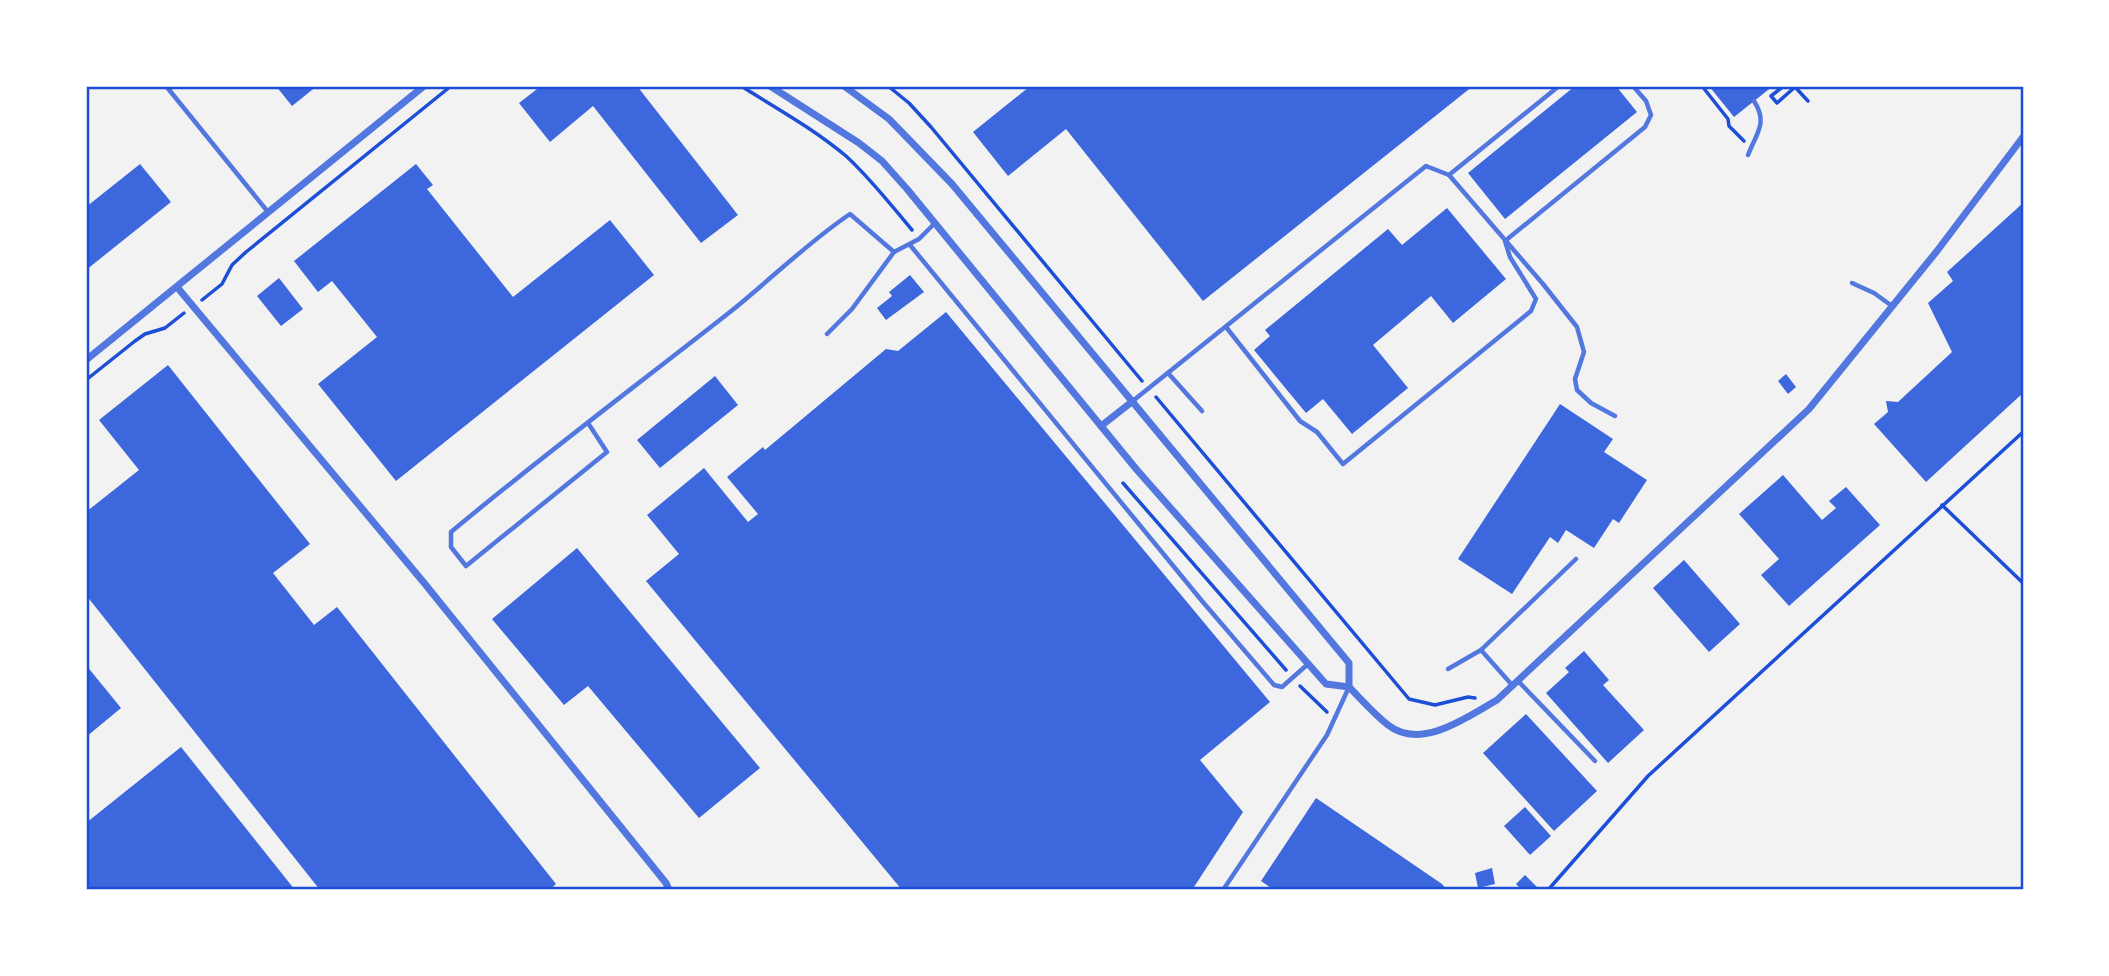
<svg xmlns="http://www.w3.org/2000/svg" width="2109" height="976" viewBox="0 0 2109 976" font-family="Inter,sans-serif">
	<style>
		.building { fill: #3d67dc }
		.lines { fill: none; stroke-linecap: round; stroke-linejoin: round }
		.path { stroke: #1d4ed8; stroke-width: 3.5 }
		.service { stroke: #5277de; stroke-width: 4.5 }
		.minor { stroke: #5277de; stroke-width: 7 }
		.neatline { fill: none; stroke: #1d4ed8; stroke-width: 2.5 }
	</style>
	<rect width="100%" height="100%" fill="#f2f2f2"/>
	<!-- building -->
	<g class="building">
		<polygon points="276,86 317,86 292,106"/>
		<polygon points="541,86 637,86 738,215 701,243 593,106 550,142 519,103"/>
		<polygon points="1028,86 1473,86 1203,301 1066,129 1008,176 973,132 1029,87"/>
		<polygon points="1575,86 1616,86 1637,112 1505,219 1468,173"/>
		<polygon points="1709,86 1773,86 1734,117"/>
		<polygon points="140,164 171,202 86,270 86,207"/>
		<polygon points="416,164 433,185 427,189 513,297 610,220 654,275 396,481 318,384 377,337 332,281 318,292 294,261"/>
		<polygon points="2023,203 2023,393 1926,482 1874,424 1888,412 1886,401 1898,402 1952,352 1928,303 1953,281 1947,272"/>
		<polygon points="1447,208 1506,279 1453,323 1431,296 1373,345 1408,388 1352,434 1323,399 1306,413 1254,350 1270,336 1265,330 1388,229 1402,245"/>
		<polygon points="910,275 924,292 886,320 877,308 892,296 889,292"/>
		<polygon points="279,278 303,309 281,326 257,296"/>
		<polygon points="946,312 1270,702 1200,760 1243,812 1192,890 902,890 646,581 679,554 647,515 704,468 748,522 758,514 727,477 763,447 765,450 886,349 898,351"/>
		<polygon points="168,365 310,544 273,573 314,625 337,607 556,884 549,890 320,890 86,595 86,512 139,470 99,420"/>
		<polygon points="1786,374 1796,387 1788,394 1778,381"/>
		<polygon points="715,376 738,405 660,468 637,440"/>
		<polygon points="1560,404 1613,439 1604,452 1647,480 1619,523 1613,519 1594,548 1566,530 1558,543 1550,537 1512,594 1458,559"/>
		<polygon points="1783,475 1822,520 1836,508 1829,501 1846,487 1880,525 1789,606 1761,575 1779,559 1739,514"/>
		<polygon points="577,548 760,768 699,818 588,686 564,705 492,619"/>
		<polygon points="1684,560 1740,624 1709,652 1653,588"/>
		<polygon points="1584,651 1609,680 1603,685 1644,730 1608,763 1546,693 1569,672 1565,668"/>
		<polygon points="86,665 121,708 86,737"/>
		<polygon points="1526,714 1597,791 1554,831 1483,753"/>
		<polygon points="181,747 295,890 86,890 86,823"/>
		<polygon points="1316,798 1442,884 1447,890 1274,890 1261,881"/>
		<polygon points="1525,807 1551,836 1530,855 1504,826"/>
		<polygon points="1492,868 1495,884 1478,888 1475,873"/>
		<polygon points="1525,875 1537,887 1534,890 1522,890 1516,884"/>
	</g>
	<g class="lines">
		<!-- path -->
		<g class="path">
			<path d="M741 86C776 108 814 129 846 156 870 178 891 205 912 230"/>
			<polyline points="888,86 909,103 931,127 1142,381"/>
			<polyline points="1702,86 1728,119 1729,126 1744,141"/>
			<polyline points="1784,86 1771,96 1777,103 1795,87"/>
			<polyline points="1795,87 1808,101"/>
			<polyline points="202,300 222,284 232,265 246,252 451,86"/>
			<polyline points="86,380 135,341 145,334 165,328 184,313"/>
			<polyline points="1156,397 1409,699 1435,705 1468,697 1475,698"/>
			<polyline points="1123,483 1286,670"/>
			<polyline points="1942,505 2023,583"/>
			<polyline points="1300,686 1327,712"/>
			<polyline points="1548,890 1648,776 2023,432"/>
		</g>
		<!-- service -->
		<g class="service">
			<polyline points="166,86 268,212"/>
			<path d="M1748 155C1757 132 1768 123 1754 101"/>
			<polyline points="1449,175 1559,86"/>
			<polyline points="910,245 1202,601 1274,685 1282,687 1308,664"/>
			<polyline points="1852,283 1874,293 1892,306"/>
			<polyline points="1226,327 1300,421 1317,432 1343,464 1531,311 1536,299 1510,257 1505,241 1645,127 1651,115 1646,101 1633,86"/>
			<polyline points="827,334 852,309 894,252"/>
			<polyline points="1168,373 1202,411"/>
			<polyline points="1134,400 1426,166 1449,175 1543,284 1577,327 1584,352 1575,379 1577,390 1591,403 1615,416"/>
			<path d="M588 423 607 452 466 566 451 547V532C542 456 637 385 730 312 770 280 807 243 850 214L894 252 919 239 935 223"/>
			<polyline points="1448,669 1481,650"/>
			<polyline points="1518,681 1595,761"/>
			<polyline points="1512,685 1481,650 1576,559"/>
			<polyline points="1223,890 1327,735 1349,687"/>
		</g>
		<!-- minor -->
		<g class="minor">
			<polyline points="770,86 859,143 882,161 907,189 1137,470 1326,684 1349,687"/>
			<polyline points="844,86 889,119 952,184 1349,663 1349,687"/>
			<polyline points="177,287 425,584 666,883 669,890"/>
			<polyline points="86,360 424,86"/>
			<polyline points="1101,426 1133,401"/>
			<path d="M1349 687C1362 700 1374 714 1388 725 1421 751 1467 717 1497 700L1809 409 1937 251 2023 137"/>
		</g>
	</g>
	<!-- border -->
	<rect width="2109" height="976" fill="none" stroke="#ffffff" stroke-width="175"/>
	<rect x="88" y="88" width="1934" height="800" class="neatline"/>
</svg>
